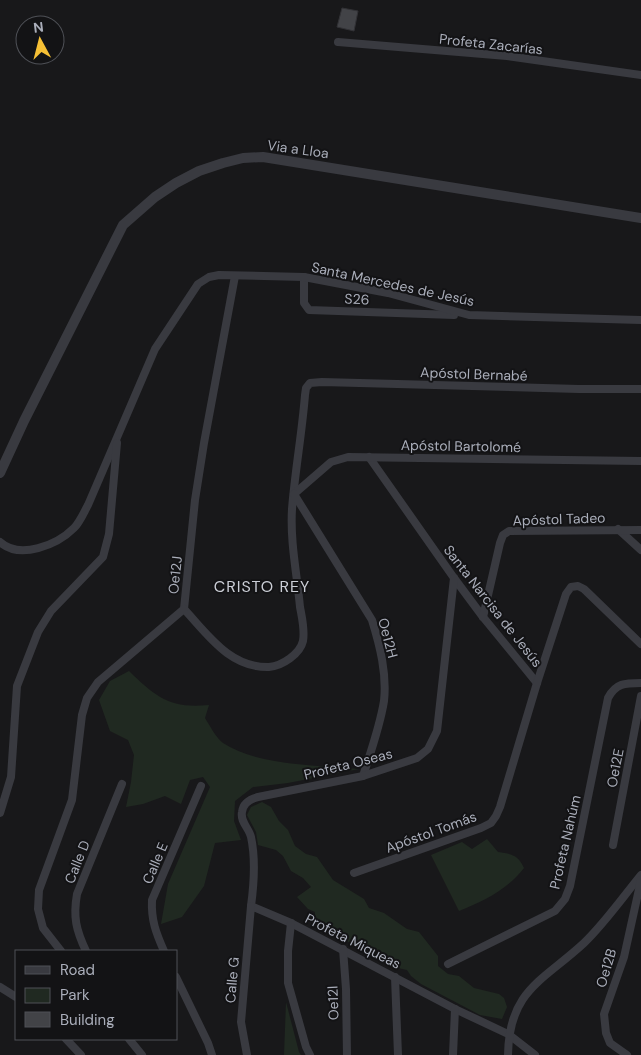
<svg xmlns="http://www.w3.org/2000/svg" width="641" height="1055" viewBox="0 0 641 1055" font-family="'DM Sans',sans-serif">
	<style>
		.green { fill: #202921 }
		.building { fill: #424347; stroke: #323236 }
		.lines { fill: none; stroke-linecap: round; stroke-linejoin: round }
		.minor { stroke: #393a40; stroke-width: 8 }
		.tertiary { stroke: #393a40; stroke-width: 10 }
		.labels { text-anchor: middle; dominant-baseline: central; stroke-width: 4; stroke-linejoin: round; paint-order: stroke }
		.street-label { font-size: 14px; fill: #aaaeba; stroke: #131315 }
		.quarter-label { font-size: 16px; letter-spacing: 1px; fill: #cbced6; stroke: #131315 }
	</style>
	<rect width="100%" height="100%" fill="#18181a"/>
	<!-- green -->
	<g class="green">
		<path d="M129 671C156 697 170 709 209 705L205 718C210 726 216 738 223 743 258 766 318 765 359 769L288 783 253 787 235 801 234 821 241 840 215 843 204 886 182 917 161 924 168 884 210 787 203 777 190 780 181 804 165 796 143 804 126 807 131 782 134 755 128 740 110 731 99 700 110 681Z"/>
		<polygon points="262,802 271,807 279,821 288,830 295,846 306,854 317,857 333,880 364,899 369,908 384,913 407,929 419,932 438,956 438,966 448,974 459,976 474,988 499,994 504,998 507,1007 502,1019 480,1015 421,984 411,976 407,970 398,968 378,957 375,949 360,948 314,924 315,912 308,909 297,897 311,887 303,878 291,871 283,856 276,850 258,845 256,832 247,815 251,807"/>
		<path d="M487 839 498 852C512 854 518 855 524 868 507 890 483 901 459 911L431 855 462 842 472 849Z"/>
		<polygon points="286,1002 299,1052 301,1055 284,1055"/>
	</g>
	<!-- building -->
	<polygon class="building" points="342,8 358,11 354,31 337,27"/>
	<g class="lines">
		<!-- minor -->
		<g class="minor">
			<polyline points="338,42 507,56 641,75"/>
			<path d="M235 276 204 443 195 500 184 609C208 635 230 668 269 667 282 666 300 654 303 641 305 630 302 618 300 607 297 574 290 542 292 509 295 471 302 433 305 395L306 388 310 383 322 382 579 389H641"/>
			<polyline points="304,277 304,303 309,310 454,315"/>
			<polyline points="369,457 454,578 483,617 537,683"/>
			<polyline points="294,494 331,462 348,457 641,461"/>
			<path d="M294 494 372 620C380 646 387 674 384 701 380 726 371 751 363 776"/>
			<polyline points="618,529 641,550"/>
			<path d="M0 542C20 560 57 545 74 528 80 522 84 512 88 505L155 349 198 284 209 277 219 275 304 277 388 293 469 315 641 320"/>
			<path d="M454 578 437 731 428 749 417 758 363 776 258 797C250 799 243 803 242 812 240 822 249 828 251 837 256 860 254 884 251 906L291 923 455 1009 508 1034 535 1055"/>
			<polyline points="483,617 500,543 503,535 509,531 641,530"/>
			<polyline points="0,813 11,777 17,686 38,632 51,611 103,557 109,534 117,443"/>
			<polyline points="613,845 641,696"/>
			<polyline points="354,873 481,828 491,823 496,816 500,807 537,683 566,594 571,587 578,586 584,589 641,644"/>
			<polyline points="291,923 288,951 288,983 306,1047 310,1055"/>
			<polyline points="343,949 346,989 347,1055"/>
			<polyline points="61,951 43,928 38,909 39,890 72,800 82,715 87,698 98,682 184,609"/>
			<path d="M86 951C76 930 73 917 77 894L122 784"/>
			<path d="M164 951C156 933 151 920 152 900L201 786"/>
			<path d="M448 964 555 911 565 899 570 886 608 698C616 683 625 683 641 683"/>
			<polyline points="176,977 208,1043 212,1055"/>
			<polyline points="395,977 398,1055"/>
			<polyline points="0,987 16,997"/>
			<polyline points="66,1039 81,1055"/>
			<polyline points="129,1039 142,1055"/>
			<polyline points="247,1055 241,1022 251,906"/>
			<polyline points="453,1055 455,1009"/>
			<path d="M508 1055C509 990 543 981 584 943 604 924 623 897 641 875"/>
			<polyline points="627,1055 610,1043 606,1033 604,1014 624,957 641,880"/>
		</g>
		<!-- tertiary -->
		<polyline class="tertiary" points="0,473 24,421 123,225 155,197 176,183 199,171 223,163 243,158 263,157 641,218"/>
	</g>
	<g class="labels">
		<!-- street labels -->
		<g class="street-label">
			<text transform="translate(491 44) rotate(6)">Profeta Zacarías</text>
			<text transform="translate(298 149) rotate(8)">Via a Lloa</text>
			<text transform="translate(393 284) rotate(12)">Santa Mercedes de Jesús</text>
			<text transform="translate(357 299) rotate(2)">S26</text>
			<text transform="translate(474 374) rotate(2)">Apóstol Bernabé</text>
			<text transform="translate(461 446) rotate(1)">Apóstol Bartolomé</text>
			<text transform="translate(559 519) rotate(-2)">Apóstol Tadeo</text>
			<text transform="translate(175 575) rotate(-84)">Oe12J</text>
			<text transform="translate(493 606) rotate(52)">Santa Narcisa de Jesús</text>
			<text transform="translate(388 638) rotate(75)">Oe12H</text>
			<text transform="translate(348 764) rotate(-14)">Profeta Oseas</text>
			<text transform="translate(615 768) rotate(-79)">Oe12E</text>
			<text transform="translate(431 832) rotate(-20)">Apóstol Tomás</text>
			<text transform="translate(565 842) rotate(-77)">Profeta Nahúm</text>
			<text transform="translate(77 862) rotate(-68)">Calle D</text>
			<text transform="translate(155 863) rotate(-67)">Calle E</text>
			<text transform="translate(353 941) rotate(27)">Profeta Miqueas</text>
			<text transform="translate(606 968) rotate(-73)">Oe12B</text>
			<text transform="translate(232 980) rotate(-85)">Calle G</text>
			<text transform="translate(333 1003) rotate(-92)">Oe12l</text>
		</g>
		<!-- quarter labels -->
		<g class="quarter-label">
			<text x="262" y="586">CRISTO REY</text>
		</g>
	</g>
	<!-- legend -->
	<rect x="15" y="950" width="162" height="90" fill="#131315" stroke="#4f5157"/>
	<rect x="25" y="966" width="25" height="8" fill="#393a40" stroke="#4f5157"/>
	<text x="60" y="975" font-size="15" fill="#aaaeba">Road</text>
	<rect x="25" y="988" width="25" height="15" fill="#202921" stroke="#4f5157"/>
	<text x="60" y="1000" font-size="15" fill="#aaaeba">Park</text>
	<rect x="25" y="1012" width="25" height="15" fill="#424347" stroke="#4f5157"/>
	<text x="60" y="1025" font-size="15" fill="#aaaeba">Building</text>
	<!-- north arrow -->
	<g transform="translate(40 40) rotate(353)"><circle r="24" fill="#131315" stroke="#4f5157"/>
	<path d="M0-4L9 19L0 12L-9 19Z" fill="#f6c035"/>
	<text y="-8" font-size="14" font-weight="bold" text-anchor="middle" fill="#aaaeba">N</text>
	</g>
</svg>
